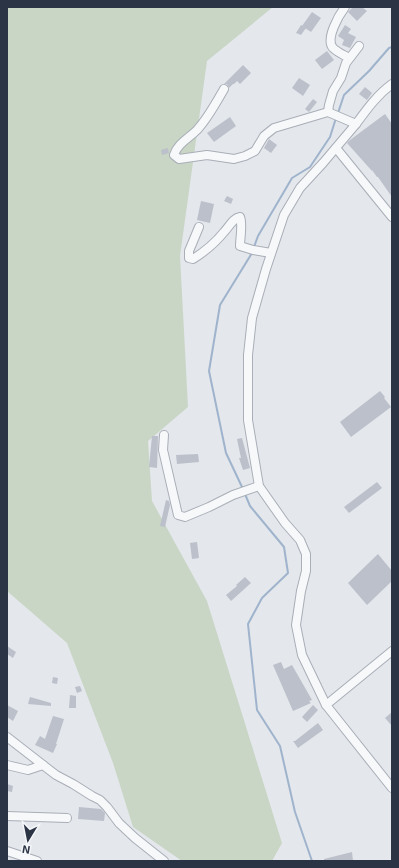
<svg xmlns="http://www.w3.org/2000/svg" width="399" height="868" viewBox="0 0 399 868" font-family="'Exo 2',sans-serif">
	<style>
		.green { fill: #c9d6c5 }
		.lines { fill: none; stroke-linecap: round; stroke-linejoin: round }
		.stream { stroke: #9fb4cc; stroke-width: 2 }
		.building { fill: #bbc0ca }
		.minor-casing { stroke: #a9aeb7; stroke-width: 10 }
		.minor { stroke: #f7f8fa; stroke-width: 8 }
	</style>
	<rect width="100%" height="100%" fill="#e4e7ec"/>
	<!-- green -->
	<polygon class="green" points="7,7 273,7 207,61 180,256 188,407 148,441 152,501 207,601 282,843 272,861 182,861 133,827 113,763 67,643 7,591"/>
	<g class="lines">
		<!-- stream -->
		<g class="stream">
			<polyline points="338,113 344,95 369,71 389,48 392,47"/>
			<polyline points="254,247 258,236 292,178 310,167 330,137 336,118"/>
			<polyline points="242,487 226,453 209,371 220,305 252,253"/>
			<polyline points="245,494 250,506 284,547 288,573 262,598 248,624 257,710 280,746 295,812 312,861"/>
		</g>
	</g>
	<!-- building -->
	<g class="building">
		<polygon points="353,7 362,7 367,11 357,21 348,12"/>
		<polygon points="312,12 321,18 311,32 302,26"/>
		<polygon points="301,25 306,28 301,35 296,33"/>
		<polygon points="345,25 351,29 348,33 356,37 350,48 342,45 344,40 338,36"/>
		<polygon points="327,51 334,60 322,69 315,60"/>
		<polygon points="243,65 251,73 240,84 237,81 234,84 233,84 229,88 227,84 224,84"/>
		<polygon points="299,78 310,85 303,96 292,88"/>
		<polygon points="365,87 372,93 367,100 359,94"/>
		<polygon points="313,99 317,102 309,112 305,109"/>
		<polygon points="385,114 392,124 392,197 378,177 377,177 372,170 372,171 347,143 350,140"/>
		<polygon points="230,117 236,126 214,142 207,133"/>
		<polygon points="269,139 277,145 271,153 264,148"/>
		<polygon points="168,148 169,153 162,155 161,150"/>
		<polygon points="227,196 233,199 231,204 224,201"/>
		<polygon points="201,201 214,204 210,223 197,220"/>
		<polygon points="380,391 385,397 384,398 391,407 351,437 340,422"/>
		<polygon points="152,436 158,436 157,468 149,467"/>
		<polygon points="242,438 250,468 243,470 239,458 241,458 237,439"/>
		<polygon points="198,454 199,462 177,464 176,455"/>
		<polygon points="377,482 382,488 349,513 344,507"/>
		<polygon points="166,500 169,501 170,505 165,527 160,526"/>
		<polygon points="197,542 199,558 192,559 190,543"/>
		<polygon points="378,554 392,571 392,581 367,605 348,583"/>
		<polygon points="245,577 251,583 231,601 226,595 237,586 236,585"/>
		<polygon points="7,646 16,652 13,658 7,654"/>
		<polygon points="281,662 284,669 292,665 312,700 309,701 311,703 293,711 273,665"/>
		<polygon points="53,677 58,678 57,684 52,683"/>
		<polygon points="80,686 82,691 77,693 75,687"/>
		<polygon points="70,695 76,696 76,708 69,708"/>
		<polygon points="30,697 51,703 51,706 28,704"/>
		<polygon points="7,705 18,711 13,721 7,717"/>
		<polygon points="313,705 318,710 307,722 302,717"/>
		<polygon points="392,712 392,726 385,718"/>
		<polygon points="53,716 64,719 56,744 57,744 53,753 35,745 40,736 45,739"/>
		<polygon points="318,723 323,730 298,748 293,741 295,741"/>
		<polygon points="7,784 13,786 12,792 7,791"/>
		<polygon points="79,807 101,809 105,813 104,821 78,819"/>
		<polygon points="352,852 353,861 324,861 324,859"/>
	</g>
	<g class="lines">
		<!-- minor casing -->
		<g class="minor-casing">
			<g id="minor">
				<path d="M345 7C339 15 325 39 333 48 337 52 344 55 349 58"/>
				<path d="M224 89C216 103 208 118 197 130 188 139 178 143 174 155L179 159 207 155 234 159 245 156 255 151 264 136 274 128 328 112 356 124C367 109 377 95 392 84"/>
				<polyline points="328,112 329,105 333,91 341,78 346,63 359,46"/>
				<polyline points="356,124 323,163 300,188 284,215 266,269 252,318 248,355 248,420 259,486 285,523 300,540 306,554 306,571 301,591 296,625 302,655 326,705 392,788"/>
				<polyline points="336,148 392,217"/>
				<path d="M199 227 189 251V258L193 259C204 252 216 242 224 232 229 227 233 218 240 217 243 224 240 238 240 246L253 250 271 253"/>
				<polyline points="164,435 163,450 178,515 185,517 209,507 233,495 259,486"/>
				<polyline points="326,705 392,651"/>
				<polyline points="7,737 43,765 28,770 7,765"/>
				<polyline points="43,765 56,775 73,784 92,796 100,800 107,807 119,823 135,838 164,861"/>
				<polyline points="7,816 67,818"/>
				<polyline points="7,851 37,861"/>
			</g>
		</g>
		<!-- minor -->
		<use href="#minor" class="minor"/>
	</g>
	<!-- border -->
	<rect width="399" height="868" fill="none" stroke="#2b3445" stroke-width="16"/>
	<!-- north arrow -->
	<g transform="translate(28 840) rotate(190)" stroke="#f4f6f9" stroke-width="3" paint-order="stroke">
	<path d="M0-3L7 15L0 10L-7 15Z" fill="#2b3445"/>
	<text y="-6" font-size="11" font-weight="bold" text-anchor="middle" fill="#2b3445">N</text>
	</g>
</svg>
